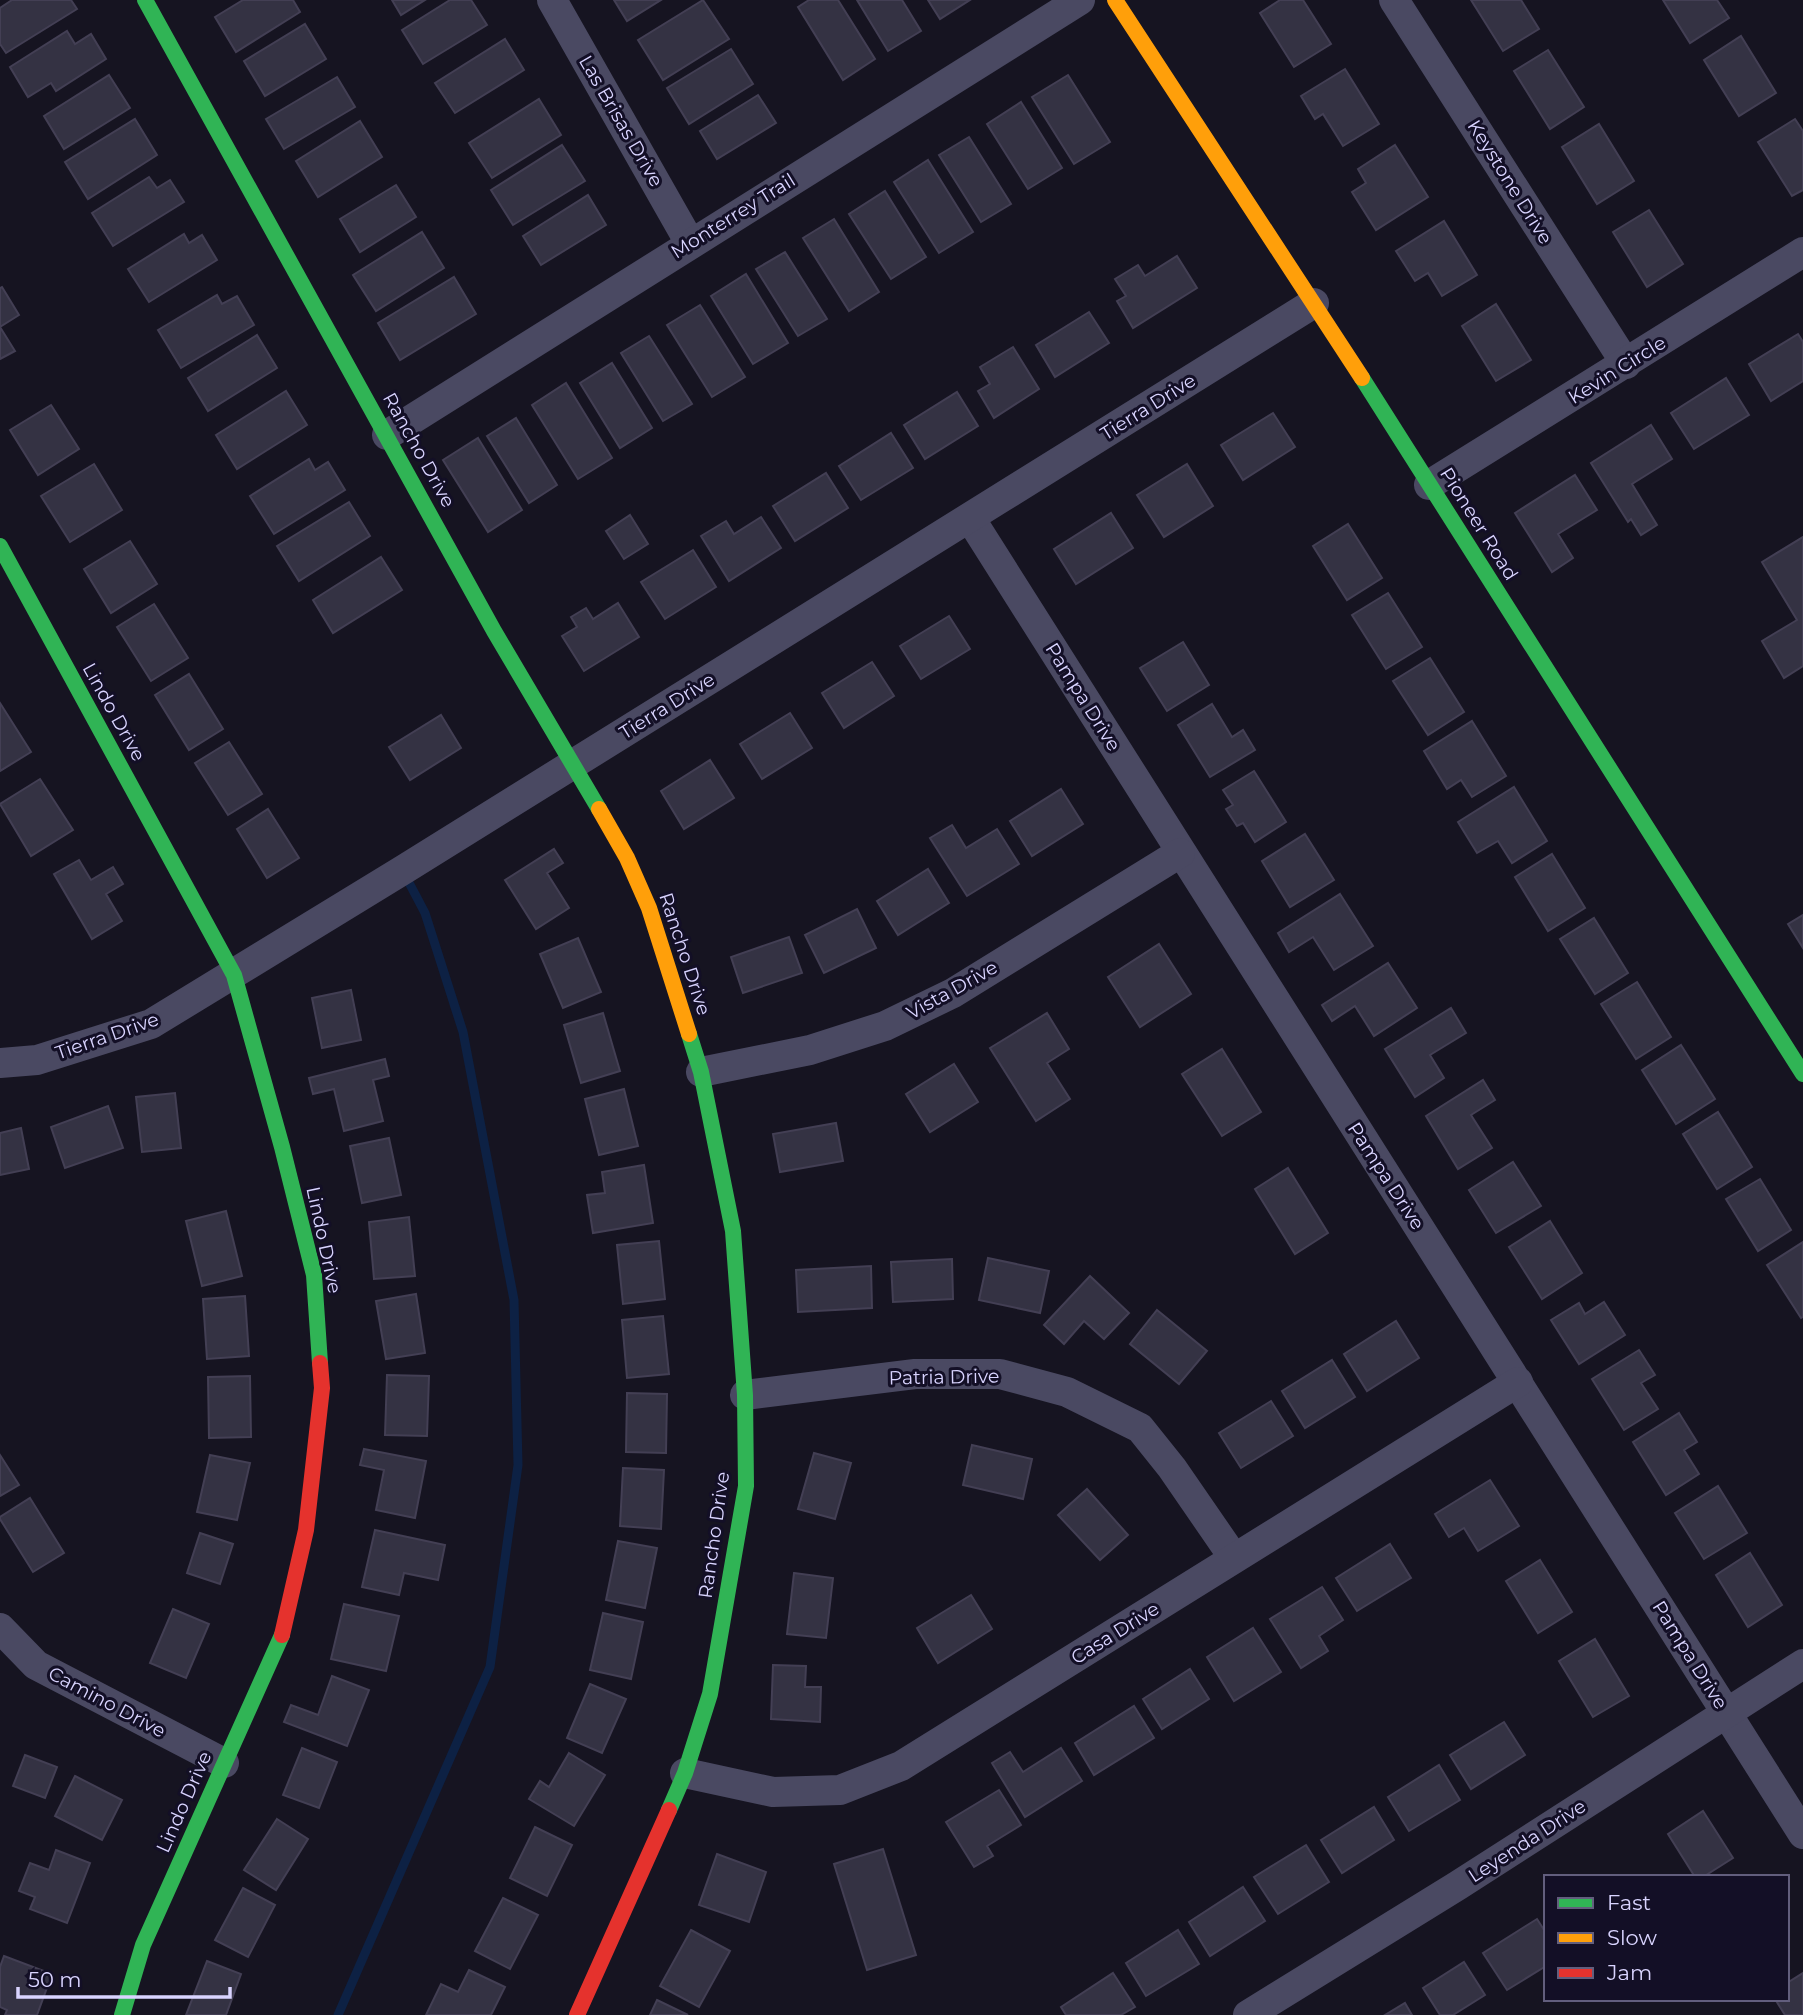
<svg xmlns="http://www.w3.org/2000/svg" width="1803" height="2015" viewBox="0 0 1803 2015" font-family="Montserrat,sans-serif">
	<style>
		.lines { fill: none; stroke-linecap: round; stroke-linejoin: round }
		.stream { stroke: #0d2144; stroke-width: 9 }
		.building { fill: #343243; stroke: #433f54; stroke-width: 2 }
		.street { stroke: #4a4962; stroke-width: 30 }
		.fast { stroke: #30b455; stroke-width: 16 }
		.slow { stroke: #ff9f0a; stroke-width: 16 }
		.jam { stroke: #e5322d; stroke-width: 16 }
		.labels { text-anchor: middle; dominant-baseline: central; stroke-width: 6; stroke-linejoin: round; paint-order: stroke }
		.street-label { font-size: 19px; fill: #d9d4ff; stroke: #130f26 }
	</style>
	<rect width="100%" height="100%" fill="#161421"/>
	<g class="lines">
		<!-- stream -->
		<polyline class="stream" points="338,2015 490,1667 518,1465 514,1300 463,1032 425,913 405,875"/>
	</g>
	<!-- building -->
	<g class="building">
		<polygon points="12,0 71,0 77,9 6,53 0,44 0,8"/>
		<polygon points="243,0 293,0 300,12 236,52 215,17"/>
		<polygon points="392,0 425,0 401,15"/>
		<polygon points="450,0 471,0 487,25 423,64 402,30"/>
		<polygon points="614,0 661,0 627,21"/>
		<polygon points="703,0 729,39 663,80 638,40"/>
		<polygon points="809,0 838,0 875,59 843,80 798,7"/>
		<polygon points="857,0 902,0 921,31 888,51"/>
		<polygon points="928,0 970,0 940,19"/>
		<polygon points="1280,0 1303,0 1331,44 1294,67 1260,13"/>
		<polygon points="1471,0 1521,0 1539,29 1503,51"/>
		<polygon points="1663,0 1717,0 1729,18 1690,43"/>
		<polygon points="305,24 326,59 265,96 244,61"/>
		<polygon points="67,31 75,44 91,34 106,59 56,91 51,83 28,97 10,67"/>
		<polygon points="1741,36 1776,93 1739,116 1704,60"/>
		<polygon points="505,39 524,70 455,113 435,83"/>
		<polygon points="731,49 753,84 689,124 667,88"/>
		<polygon points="1548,50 1584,107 1550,129 1514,71"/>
		<polygon points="1345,69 1379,124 1343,146 1323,114 1315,119 1301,96"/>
		<polygon points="109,75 130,108 64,149 44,116"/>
		<polygon points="1068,75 1110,142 1074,164 1032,97"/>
		<polygon points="337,77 355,107 284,149 266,119"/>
		<polygon points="758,95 776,123 717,159 700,131"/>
		<polygon points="539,99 561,135 492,178 469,143"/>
		<polygon points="1021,102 1062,168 1028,189 987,124"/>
		<polygon points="135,119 157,155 88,199 65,162"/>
		<polygon points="1795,119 1803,131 1803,190 1792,196 1758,142"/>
		<polygon points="360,121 382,157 318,197 296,161"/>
		<polygon points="1599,124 1634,181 1597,204 1562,147"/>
		<polygon points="969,137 1011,204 981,222 939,155"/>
		<polygon points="562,145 585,181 513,225 491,190"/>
		<polygon points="1395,145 1428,197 1376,230 1352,192 1366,183 1358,169"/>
		<polygon points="928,160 973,232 939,253 894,182"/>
		<polygon points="149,177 157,188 170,180 184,202 113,246 92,213"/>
		<polygon points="396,185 416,217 360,252 340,219"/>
		<polygon points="885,191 926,257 891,279 849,214"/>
		<polygon points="588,195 606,225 541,265 523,236"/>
		<polygon points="1649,210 1683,264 1647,287 1613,232"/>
		<polygon points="834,219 879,292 849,311 803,238"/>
		<polygon points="1444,221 1477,275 1442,296 1428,273 1415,281 1396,251"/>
		<polygon points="422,232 444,268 376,311 353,275"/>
		<polygon points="184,234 189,243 202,235 217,260 149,302 128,269"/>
		<polygon points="785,252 827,319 798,336 756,269"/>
		<polygon points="1177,256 1197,288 1133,328 1117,301 1126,296 1115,279 1138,265 1145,276"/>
		<polygon points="746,274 788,343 753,364 711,296"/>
		<polygon points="454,277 476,314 400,360 378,323"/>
		<polygon points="2,287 19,315 0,327 15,351 0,359 0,288"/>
		<polygon points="217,295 222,304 237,296 254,325 181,368 158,330"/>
		<polygon points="1496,304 1531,360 1496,381 1462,326"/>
		<polygon points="700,305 745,377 712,397 667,325"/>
		<polygon points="1089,312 1109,343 1055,377 1036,345"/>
		<polygon points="1798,334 1803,342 1803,381 1771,401 1749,364"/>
		<polygon points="257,335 277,368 208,411 188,378"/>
		<polygon points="649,336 692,404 663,421 621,353"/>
		<polygon points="1013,347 1039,389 994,418 978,391 990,384 980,367"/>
		<polygon points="612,363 652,428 620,448 580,383"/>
		<polygon points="1726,378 1749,415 1694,449 1671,413"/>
		<polygon points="566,383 612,458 578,479 532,405"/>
		<polygon points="286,391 307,425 237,469 216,435"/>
		<polygon points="957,392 978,426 925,459 904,425"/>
		<polygon points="51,405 79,449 38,475 10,430"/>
		<polygon points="1273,413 1295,447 1243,480 1221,445"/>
		<polygon points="516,418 557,485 529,503 487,436"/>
		<polygon points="1651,425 1672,459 1632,484 1657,525 1641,535 1631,519 1628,522 1591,463"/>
		<polygon points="891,433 913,468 861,500 839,466"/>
		<polygon points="478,438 522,510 488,532 443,460"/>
		<polygon points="309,459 315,470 328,462 345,490 274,534 250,496"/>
		<polygon points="94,464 122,510 70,542 41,496"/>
		<polygon points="1187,464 1213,506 1164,537 1137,495"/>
		<polygon points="826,473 848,508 795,541 773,506"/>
		<polygon points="1575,475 1597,510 1558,534 1573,558 1552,572 1515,513"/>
		<polygon points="349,502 370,536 299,581 277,546"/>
		<polygon points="1111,513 1133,548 1076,584 1054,549"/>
		<polygon points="630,515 648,544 624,559 606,531"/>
		<polygon points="761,517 781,548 729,581 701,536 726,521 734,534"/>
		<polygon points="1348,524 1382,578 1347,600 1313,546"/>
		<polygon points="1803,537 1803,666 1784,678 1762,641 1797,620 1762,562"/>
		<polygon points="130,541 157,584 111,613 84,569"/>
		<polygon points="693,550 716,587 665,619 641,582"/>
		<polygon points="381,557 402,590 333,633 313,600"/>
		<polygon points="1388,593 1422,647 1386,669 1352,615"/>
		<polygon points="618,603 639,637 584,671 562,636 577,627 571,617 586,608 593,619"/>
		<polygon points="154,604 188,658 151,681 117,627"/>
		<polygon points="949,616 970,649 921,679 900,646"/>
		<polygon points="1183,642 1209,685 1167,711 1140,668"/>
		<polygon points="1430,658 1464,712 1428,735 1393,681"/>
		<polygon points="872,662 894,696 844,728 822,693"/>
		<polygon points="189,674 223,729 189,750 155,695"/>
		<polygon points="0,703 31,752 0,771"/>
		<polygon points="1212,704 1232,737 1243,730 1255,750 1210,777 1178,725"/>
		<polygon points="790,713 812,748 762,779 740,744"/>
		<polygon points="441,715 461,748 410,780 389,747"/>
		<polygon points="1472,721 1506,776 1472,797 1461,780 1447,789 1424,751"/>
		<polygon points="229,742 262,794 228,815 195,763"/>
		<polygon points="710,760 734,798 684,829 661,791"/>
		<polygon points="1254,771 1286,822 1255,842 1243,823 1237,826 1226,809 1233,805 1223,790"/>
		<polygon points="40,779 73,830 31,856 0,804"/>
		<polygon points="1514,787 1547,841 1512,863 1498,841 1477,853 1458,822"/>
		<polygon points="1061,789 1083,824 1032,856 1010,821"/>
		<polygon points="268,809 299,858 267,878 237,829"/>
		<polygon points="952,825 966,848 997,829 1019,864 967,896 930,838"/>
		<polygon points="1305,834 1334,880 1290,907 1262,861"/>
		<polygon points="554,849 563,863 547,873 569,908 536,929 505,880"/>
		<polygon points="1552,854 1585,908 1548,931 1515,877"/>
		<polygon points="79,860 91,880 113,867 123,884 106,894 122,921 92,939 54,874"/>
		<polygon points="928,869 949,903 898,935 877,901"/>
		<polygon points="1340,894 1373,946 1334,970 1313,937 1289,952 1278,933"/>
		<polygon points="857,909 876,948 824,973 805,935"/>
		<polygon points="1803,915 1803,948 1788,924"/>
		<polygon points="1594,918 1628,973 1595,994 1560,939"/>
		<polygon points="789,937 802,973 743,993 731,957"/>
		<polygon points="578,938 601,992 563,1008 540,954"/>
		<polygon points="1159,944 1191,994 1140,1027 1108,977"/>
		<polygon points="1388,963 1417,1008 1374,1036 1355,1006 1332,1021 1322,1005"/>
		<polygon points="1637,982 1671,1037 1636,1059 1601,1004"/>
		<polygon points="351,990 361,1040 322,1048 312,998"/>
		<polygon points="1451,1008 1466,1033 1430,1055 1444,1078 1415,1097 1385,1049"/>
		<polygon points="603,1013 620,1071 581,1083 564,1025"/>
		<polygon points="1047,1013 1069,1049 1047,1063 1070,1099 1036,1121 990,1048"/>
		<polygon points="1681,1045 1715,1099 1676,1124 1642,1070"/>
		<polygon points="1222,1049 1261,1112 1222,1136 1182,1074"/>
		<polygon points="385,1059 389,1076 373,1080 383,1121 344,1131 334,1089 313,1094 309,1078"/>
		<polygon points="954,1064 978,1102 930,1132 906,1094"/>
		<polygon points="1483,1080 1495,1100 1471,1115 1492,1148 1458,1169 1426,1116"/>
		<polygon points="624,1089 638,1146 599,1155 585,1099"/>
		<polygon points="175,1093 181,1148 142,1152 136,1097"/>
		<polygon points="108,1106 123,1148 65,1168 51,1127"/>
		<polygon points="1718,1112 1752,1167 1717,1189 1683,1134"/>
		<polygon points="836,1123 843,1161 780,1172 773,1134"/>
		<polygon points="21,1128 29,1169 0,1175 0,1133"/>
		<polygon points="389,1138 401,1195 362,1203 350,1146"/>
		<polygon points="1513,1162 1541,1206 1496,1233 1469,1190"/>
		<polygon points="644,1165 653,1223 593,1233 587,1195 605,1193 602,1172"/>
		<polygon points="1288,1168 1328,1233 1295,1254 1255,1189"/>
		<polygon points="1760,1179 1791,1230 1758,1251 1726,1199"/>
		<polygon points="226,1211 242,1276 202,1286 186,1221"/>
		<polygon points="409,1217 415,1276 374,1279 369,1222"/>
		<polygon points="1550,1221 1582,1273 1542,1299 1509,1247"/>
		<polygon points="659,1241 665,1299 623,1304 617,1245"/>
		<polygon points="1803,1242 1803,1317 1801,1318 1767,1265"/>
		<polygon points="988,1258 1049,1271 1040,1313 979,1300"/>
		<polygon points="952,1259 953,1299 893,1302 891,1262"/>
		<polygon points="871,1266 872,1308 798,1312 796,1270"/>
		<polygon points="1090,1276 1129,1313 1104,1339 1084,1321 1064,1344 1044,1325"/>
		<polygon points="416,1294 425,1353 386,1359 376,1301"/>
		<polygon points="245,1296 249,1356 207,1359 203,1299"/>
		<polygon points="1604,1302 1625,1335 1579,1364 1551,1320 1579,1303 1585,1314"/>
		<polygon points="1157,1310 1207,1351 1179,1384 1130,1344"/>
		<polygon points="663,1316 669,1374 627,1378 622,1320"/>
		<polygon points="1396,1321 1419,1358 1367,1391 1344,1354"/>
		<polygon points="1639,1350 1655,1375 1641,1383 1658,1409 1624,1430 1592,1379"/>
		<polygon points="1332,1360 1355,1397 1305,1428 1282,1391"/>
		<polygon points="387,1375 429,1376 427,1436 385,1435"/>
		<polygon points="250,1376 251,1437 209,1438 208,1377"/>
		<polygon points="627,1393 667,1394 666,1453 626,1452"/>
		<polygon points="1271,1401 1293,1436 1241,1468 1219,1433"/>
		<polygon points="1679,1413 1697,1442 1684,1450 1699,1474 1666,1495 1633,1442"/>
		<polygon points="972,1445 1032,1459 1023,1499 963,1485"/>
		<polygon points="364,1449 426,1461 415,1518 376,1510 384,1470 360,1465"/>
		<polygon points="814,1453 851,1463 835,1519 798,1509"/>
		<polygon points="0,1455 19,1485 0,1496"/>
		<polygon points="210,1455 250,1463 237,1520 197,1512"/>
		<polygon points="623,1468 664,1470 661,1529 620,1526"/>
		<polygon points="1490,1480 1519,1526 1478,1551 1464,1528 1449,1537 1435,1514"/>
		<polygon points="1718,1486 1747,1533 1704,1559 1675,1513"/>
		<polygon points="1087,1489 1128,1535 1100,1560 1058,1515"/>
		<polygon points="30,1498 64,1553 33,1572 0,1519 0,1517"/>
		<polygon points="375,1530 445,1545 438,1580 404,1573 399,1595 362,1587"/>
		<polygon points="200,1533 233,1544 220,1584 187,1573"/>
		<polygon points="618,1541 657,1548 645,1608 606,1600"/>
		<polygon points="1390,1544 1411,1578 1357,1611 1336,1578"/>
		<polygon points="1750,1553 1782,1605 1748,1627 1716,1575"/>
		<polygon points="1540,1560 1572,1612 1538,1633 1506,1581"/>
		<polygon points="794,1573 833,1578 826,1638 787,1634"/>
		<polygon points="1322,1587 1343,1620 1319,1636 1328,1651 1301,1668 1270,1619"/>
		<polygon points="971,1595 992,1629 938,1663 917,1628"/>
		<polygon points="344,1604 399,1616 386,1671 331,1659"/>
		<polygon points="173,1609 209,1624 186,1678 150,1663"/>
		<polygon points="603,1613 643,1622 631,1679 590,1670"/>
		<polygon points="1253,1628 1281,1672 1234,1701 1207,1657"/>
		<polygon points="1595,1639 1629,1696 1593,1717 1559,1661"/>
		<polygon points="773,1665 806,1666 805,1687 821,1687 820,1722 771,1719"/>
		<polygon points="1190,1669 1209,1699 1162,1729 1143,1699"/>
		<polygon points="332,1676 369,1690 347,1746 284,1722 291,1705 318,1715"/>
		<polygon points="590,1684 626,1699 602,1753 567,1738"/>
		<polygon points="1134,1706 1154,1738 1094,1775 1075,1743"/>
		<polygon points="1504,1722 1525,1755 1471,1789 1450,1755"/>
		<polygon points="302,1748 337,1762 319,1808 283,1795"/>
		<polygon points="1061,1748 1082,1781 1025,1817 992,1763 1010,1752 1023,1772"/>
		<polygon points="569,1753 605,1775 574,1826 529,1799 540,1781 549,1787"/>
		<polygon points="25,1755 57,1767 45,1798 13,1786"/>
		<polygon points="1439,1765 1460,1800 1409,1831 1388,1797"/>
		<polygon points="75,1776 122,1800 102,1840 55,1816"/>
		<polygon points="999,1790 1021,1825 987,1846 993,1856 974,1867 946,1822"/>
		<polygon points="1374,1807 1394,1840 1342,1873 1321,1840"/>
		<polygon points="1703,1811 1733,1858 1703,1877 1695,1877 1668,1834"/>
		<polygon points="277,1819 308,1839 276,1890 244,1870"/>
		<polygon points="535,1827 572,1845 547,1896 510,1878"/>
		<polygon points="1306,1845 1329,1882 1278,1914 1254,1877"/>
		<polygon points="883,1849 916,1955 867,1970 834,1864"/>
		<polygon points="56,1850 90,1863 67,1923 30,1909 35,1897 19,1891 30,1863 49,1870"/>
		<polygon points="717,1854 766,1872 749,1922 699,1905"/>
		<polygon points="1243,1887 1265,1921 1210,1956 1189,1922"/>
		<polygon points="243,1888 275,1905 248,1957 215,1940"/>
		<polygon points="503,1898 538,1915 510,1969 475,1951"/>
		<polygon points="1537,1919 1546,1933 1546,1966 1507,1990 1483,1953"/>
		<polygon points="691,1930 730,1951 699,2007 660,1986"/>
		<polygon points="1178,1930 1199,1964 1146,1996 1126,1963"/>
		<polygon points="4,1956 52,1974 37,2015 5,2015 7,2010 0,2007 0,1967"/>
		<polygon points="207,1961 241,1974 226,2015 186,2015"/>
		<polygon points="1464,1962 1485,1995 1453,2015 1440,2015 1423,1988"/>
		<polygon points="469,1970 505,1987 491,2015 426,2015 441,1984 458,1992"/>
		<polygon points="1113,1973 1135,2007 1121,2015 1066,2015 1061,2007"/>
		<polygon points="1803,1973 1803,2015 1785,2015 1775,1999 1787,1999 1787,1983"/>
		<polygon points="657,2000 688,2015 650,2015"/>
		<polygon points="1405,2003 1412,2015 1385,2015"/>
	</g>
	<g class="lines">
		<!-- street -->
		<g class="street">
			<polyline points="552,0 690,243"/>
			<polyline points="1394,0 1626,364"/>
			<polyline points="387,435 1080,0"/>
			<polyline points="1429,485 1803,252"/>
			<polyline points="970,518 1803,1834"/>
			<polyline points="0,1063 37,1060 151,1024 403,870 1314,303"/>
			<polyline points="701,1072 810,1050 885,1026 953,993 1180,853"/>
			<polyline points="745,1395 915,1374 1000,1374 1067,1392 1140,1428 1172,1468 1234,1558"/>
			<polyline points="0,1628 36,1665 224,1763"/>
			<polyline points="685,1773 773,1792 840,1790 901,1766 1518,1382"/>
			<polyline points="1248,2015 1457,1886 1803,1664"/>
		</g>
		<!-- fast -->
		<g class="fast">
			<polyline points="145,0 494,631 599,809"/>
			<polyline points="1362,378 1803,1074"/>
			<polyline points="0,546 234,975 282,1147 314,1275 320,1363"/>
			<polyline points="669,1810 685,1773 710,1694 746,1486 745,1395 733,1231 701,1072 689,1034"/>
			<polyline points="122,2015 143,1945 282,1635"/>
		</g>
		<!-- slow -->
		<g class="slow">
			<polyline points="1115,0 1362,378"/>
			<polyline points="599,809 627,858 649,908 689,1034"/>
		</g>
		<!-- jam -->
		<g class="jam">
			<polyline points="282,1635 306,1530 322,1388 320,1363"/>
			<polyline points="577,2015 669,1810"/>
		</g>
	</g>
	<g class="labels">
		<!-- street labels -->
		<g class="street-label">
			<text transform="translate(621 121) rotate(60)">Las Brisas Drive</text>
			<text transform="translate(1510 182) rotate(58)">Keystone Drive</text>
			<text transform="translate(733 216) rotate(-32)">Monterrey Trail</text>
			<text transform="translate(1617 370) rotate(-32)">Kevin Circle</text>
			<text transform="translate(1148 407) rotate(-32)">Tierra Drive</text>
			<text transform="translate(419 450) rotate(61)">Rancho Drive</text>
			<text transform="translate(1479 524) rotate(58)">Pioneer Road</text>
			<text transform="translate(1083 697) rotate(58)">Pampa Drive</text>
			<text transform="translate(667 706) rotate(-32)">Tierra Drive</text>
			<text transform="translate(114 712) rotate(61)">Lindo Drive</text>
			<text transform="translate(685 954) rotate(72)">Rancho Drive</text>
			<text transform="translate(952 990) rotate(-29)">Vista Drive</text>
			<text transform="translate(107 1036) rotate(-19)">Tierra Drive</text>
			<text transform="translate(1386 1176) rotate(57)">Pampa Drive</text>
			<text transform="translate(324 1240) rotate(78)">Lindo Drive</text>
			<text transform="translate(944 1377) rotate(-1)">Patria Drive</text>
			<text transform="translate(714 1535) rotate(-82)">Rancho Drive</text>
			<text transform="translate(1115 1633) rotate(-32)">Casa Drive</text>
			<text transform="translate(1690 1655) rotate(58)">Pampa Drive</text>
			<text transform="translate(107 1702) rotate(28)">Camino Drive</text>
			<text transform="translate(184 1802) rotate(-66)">Lindo Drive</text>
			<text transform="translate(1527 1841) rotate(-33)">Leyenda Drive</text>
		</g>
	</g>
	<!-- legend -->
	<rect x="1544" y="1875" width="245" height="126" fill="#130f26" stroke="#625e7d" stroke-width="2"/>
	<rect x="1558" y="1898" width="35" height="10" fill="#30b455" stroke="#625e7d" stroke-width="2"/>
	<text x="1607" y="1910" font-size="21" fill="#d9d4ff">Fast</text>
	<rect x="1558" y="1933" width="35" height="10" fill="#ff9f0a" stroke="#625e7d" stroke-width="2"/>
	<text x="1607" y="1945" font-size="21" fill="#d9d4ff">Slow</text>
	<rect x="1558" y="1968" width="35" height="10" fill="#e5322d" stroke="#625e7d" stroke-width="2"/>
	<text x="1607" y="1980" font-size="21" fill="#d9d4ff">Jam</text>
	<!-- scale -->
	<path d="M18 1987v10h212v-10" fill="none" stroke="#d9d4ff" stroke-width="3.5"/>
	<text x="28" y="1987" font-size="21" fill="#d9d4ff" stroke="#130f26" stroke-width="5" paint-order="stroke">50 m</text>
</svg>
